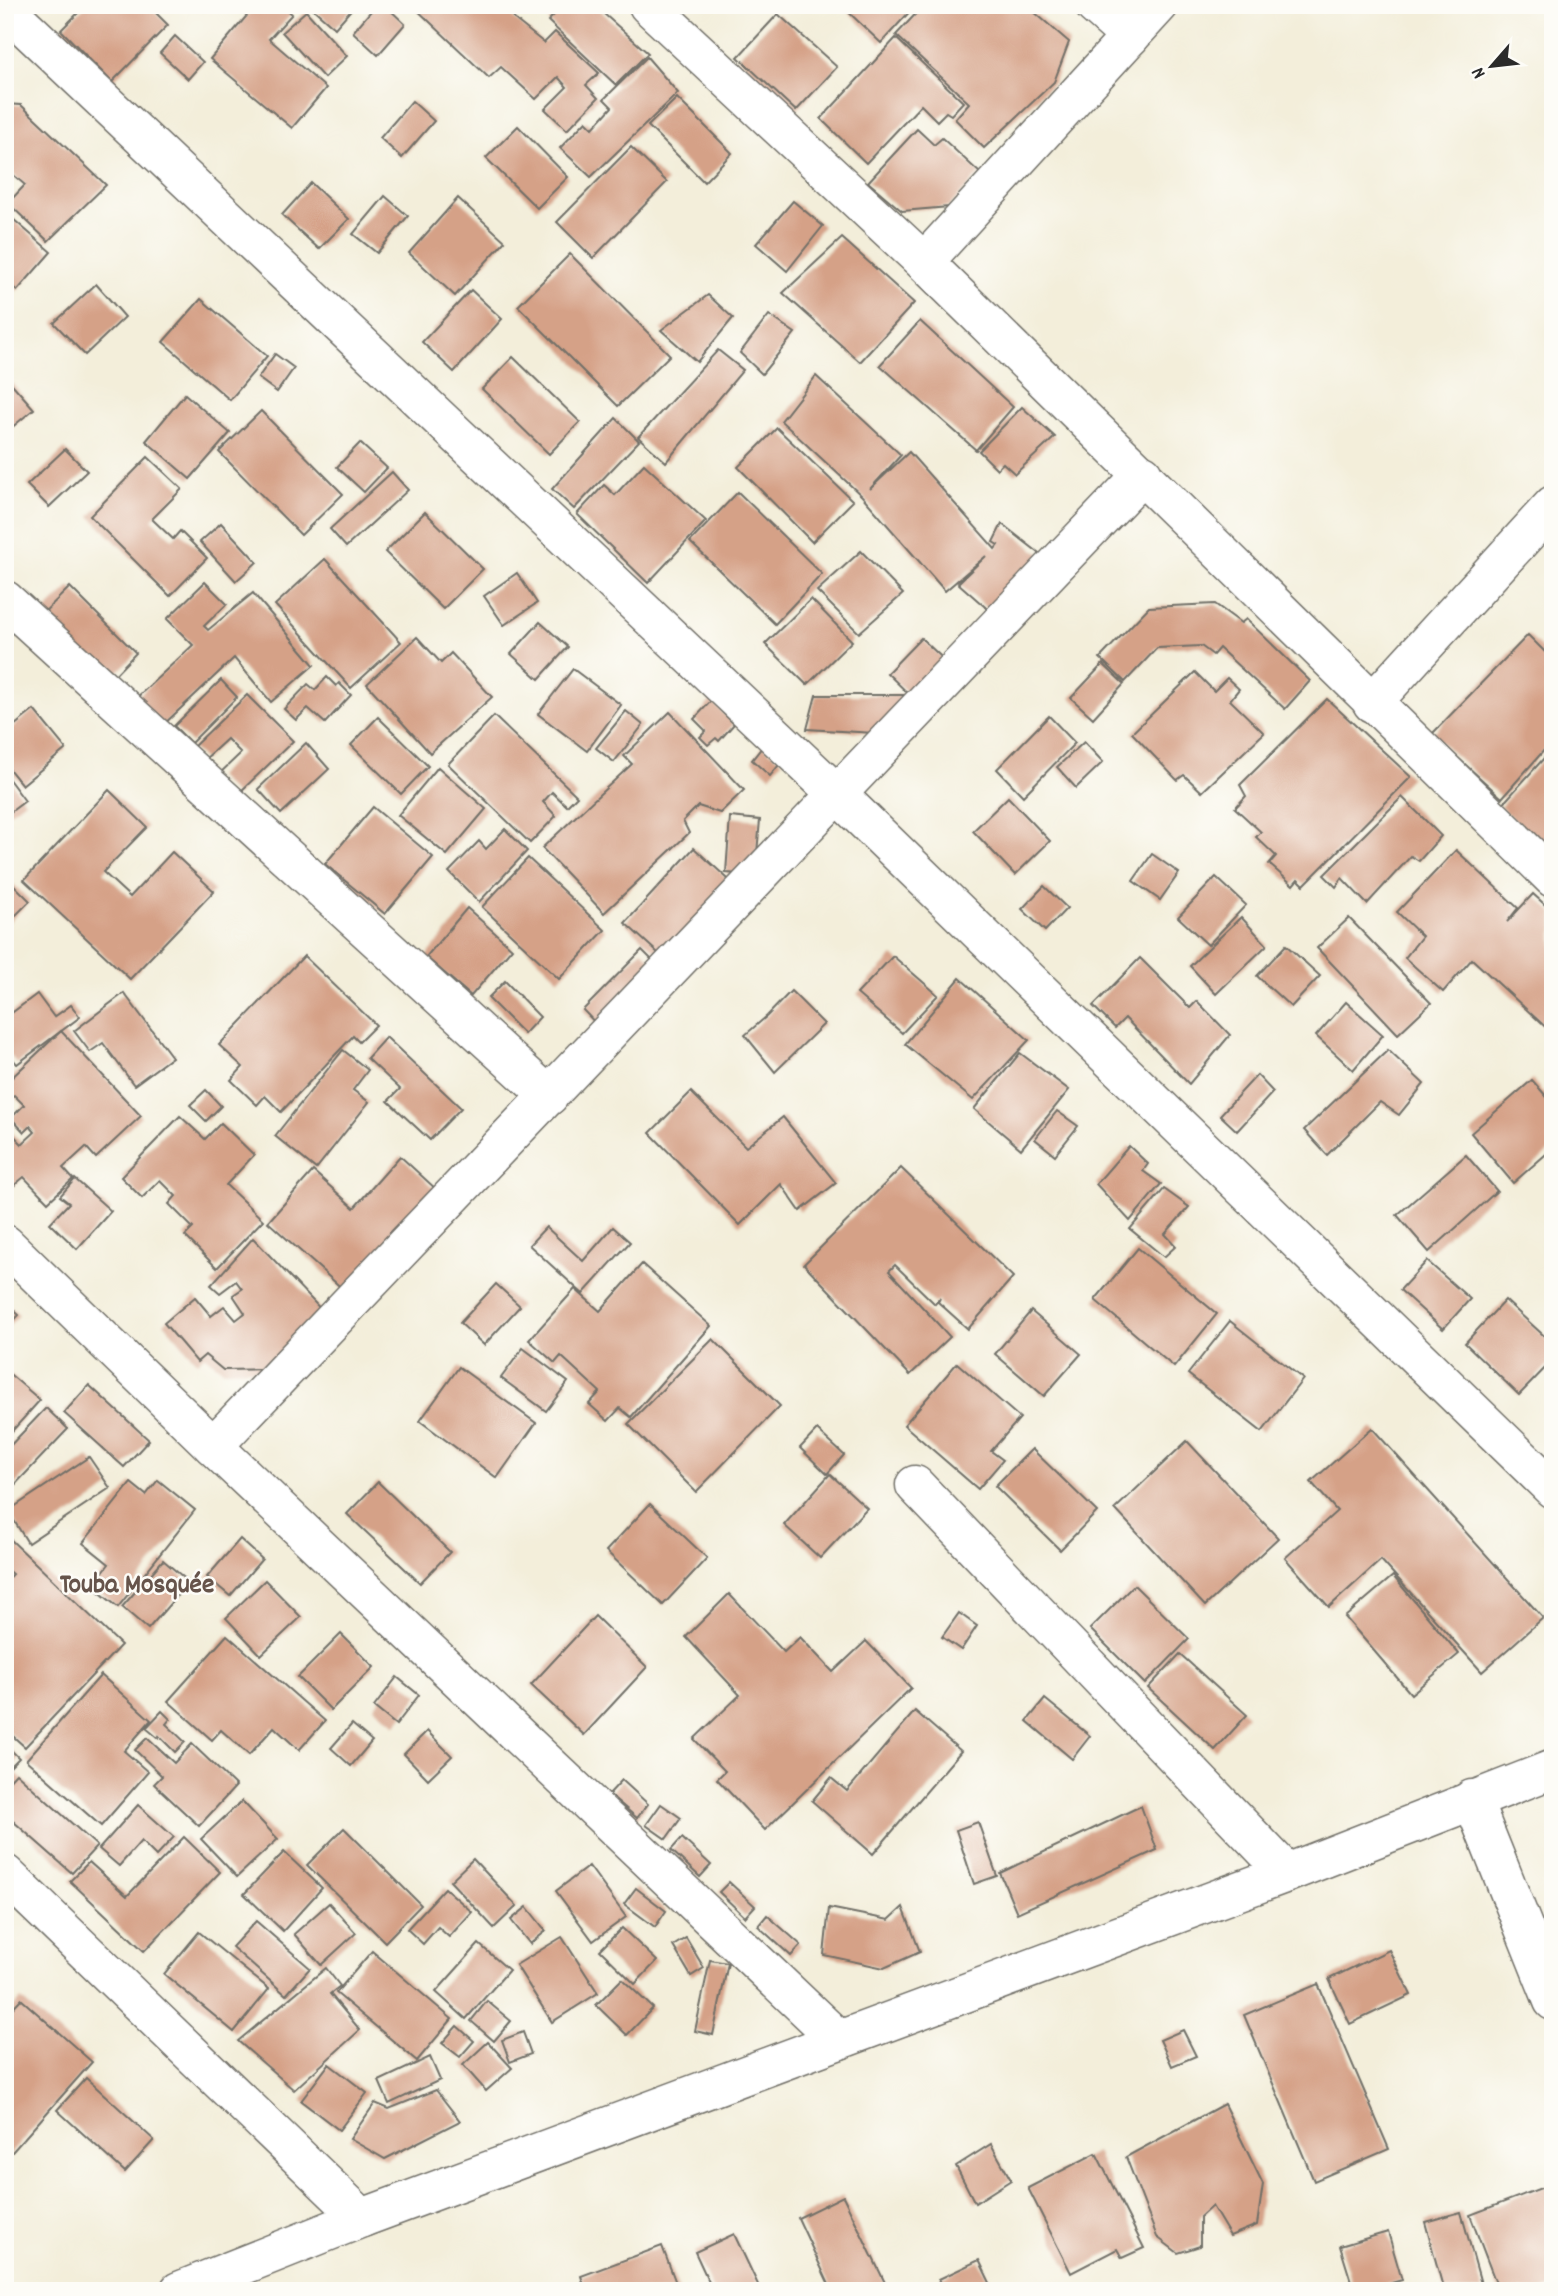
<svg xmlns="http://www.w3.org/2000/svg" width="1558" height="2296" viewBox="0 0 1558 2296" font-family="Dekko,sans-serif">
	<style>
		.building { fill: #d5a187 }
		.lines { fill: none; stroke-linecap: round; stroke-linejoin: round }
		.minor-casing { stroke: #716f68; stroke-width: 41 }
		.tertiary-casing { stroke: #716f68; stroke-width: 41 }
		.minor { stroke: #fff; stroke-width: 38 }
		.tertiary { stroke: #fff; stroke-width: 38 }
		.labels { text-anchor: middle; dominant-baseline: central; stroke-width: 5; stroke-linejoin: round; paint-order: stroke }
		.district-label { font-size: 28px; font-weight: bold; fill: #66544b; stroke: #fdfcf7 }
	</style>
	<rect width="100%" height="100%" fill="#fdfcf7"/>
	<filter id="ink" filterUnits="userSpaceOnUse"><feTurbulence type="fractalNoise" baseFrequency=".0143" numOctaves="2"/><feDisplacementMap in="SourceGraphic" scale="14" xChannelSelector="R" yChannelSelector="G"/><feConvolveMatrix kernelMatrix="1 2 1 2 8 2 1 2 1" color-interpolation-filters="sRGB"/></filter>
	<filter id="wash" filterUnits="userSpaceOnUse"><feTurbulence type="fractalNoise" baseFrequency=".00686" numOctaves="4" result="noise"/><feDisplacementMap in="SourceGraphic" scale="28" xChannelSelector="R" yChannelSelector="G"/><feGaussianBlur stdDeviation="1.57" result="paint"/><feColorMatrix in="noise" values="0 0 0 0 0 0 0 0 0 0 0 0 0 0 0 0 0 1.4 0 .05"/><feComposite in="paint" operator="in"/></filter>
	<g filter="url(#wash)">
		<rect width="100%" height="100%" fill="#f3eeda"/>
		<g id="blocks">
			<!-- building -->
			<g class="building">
				<polygon points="86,5 148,5 168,25 112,82 61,30"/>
				<polygon points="256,5 282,5 292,14 269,39 326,88 292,128 210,59"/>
				<polygon points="312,5 355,5 335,28 311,7"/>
				<polygon points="376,5 385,5 405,24 378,55 353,32"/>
				<polygon points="412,5 526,5 513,18 544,43 555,32 599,73 586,85 598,98 567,130 545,109 567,87 558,77 536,99 501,67 489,78"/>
				<polygon points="539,5 559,5 550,15"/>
				<polygon points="564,5 594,5 648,53 616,85 548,21"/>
				<polygon points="841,5 910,5 913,8 881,43"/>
				<polygon points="924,5 1026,5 1069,42 1054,82 984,148 955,119 969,103 896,35"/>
				<polygon points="306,11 347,56 324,78 282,32"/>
				<polygon points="778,14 837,67 796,111 738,57"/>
				<polygon points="175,36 203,62 188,79 160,53"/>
				<polygon points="896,38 963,102 951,115 946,112 937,121 921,105 866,163 821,119"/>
				<polygon points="647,57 678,93 591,177 560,148 586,121 593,128 612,107 604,99"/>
				<polygon points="677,98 732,153 704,182 648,126"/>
				<polygon points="412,101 434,121 402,158 380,138"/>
				<polygon points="5,104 21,105 106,185 48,241 8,203 25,185 10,172 5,176"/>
				<polygon points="518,126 568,177 537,208 486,158"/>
				<polygon points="917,129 934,145 942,138 980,173 949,207 902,211 868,182"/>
				<polygon points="631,147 667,182 593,258 557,222"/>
				<polygon points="311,183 349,219 319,249 282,215"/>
				<polygon points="385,196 408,216 377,253 353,234"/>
				<polygon points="458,198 505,241 455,296 409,253"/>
				<polygon points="793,201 823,226 787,271 756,244"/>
				<polygon points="5,212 51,252 17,291 5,279"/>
				<polygon points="842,238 914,303 860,362 783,293"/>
				<polygon points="570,254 670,355 618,406 518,306"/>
				<polygon points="96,284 125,317 85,355 54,323"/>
				<polygon points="471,290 502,319 454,372 422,342"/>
				<polygon points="708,295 733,318 697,362 661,330"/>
				<polygon points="201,299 267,356 230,400 163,342"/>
				<polygon points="769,315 795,333 762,374 740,353"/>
				<polygon points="920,321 1013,407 976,450 880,365"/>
				<polygon points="718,350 743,370 666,462 638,437"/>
				<polygon points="275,354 294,368 277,392 258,378"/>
				<polygon points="513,357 580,422 549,454 482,389"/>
				<polygon points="5,376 34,409 5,433"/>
				<polygon points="816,376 901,455 870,489 909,452 995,549 998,545 993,542 1002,524 1048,560 1000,620 958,583 986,556 945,591 862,496 781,421"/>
				<polygon points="185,394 230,433 190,479 146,441"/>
				<polygon points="1022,407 1055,437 1015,474 1003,463 997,469 979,451"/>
				<polygon points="261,411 343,494 301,535 219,452"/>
				<polygon points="616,418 639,441 574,509 552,489"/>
				<polygon points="777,428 853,501 812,542 738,467"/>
				<polygon points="360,443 387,468 364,492 337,467"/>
				<polygon points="65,449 87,471 49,507 27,485"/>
				<polygon points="148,457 182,489 152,519 173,539 180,531 207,558 170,596 90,516"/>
				<polygon points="644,464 706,521 648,583 577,514 604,485 615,495"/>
				<polygon points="392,472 408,490 346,547 330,529"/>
				<polygon points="738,492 822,574 775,624 690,542"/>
				<polygon points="425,512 483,569 443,609 385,552"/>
				<polygon points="221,523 257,562 236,581 200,542"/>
				<polygon points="861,551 903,594 859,633 817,591"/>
				<polygon points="325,559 401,642 351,688 275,605"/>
				<polygon points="517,573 537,603 504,625 484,596"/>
				<polygon points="205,582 227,604 204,626 208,630 253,593 314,665 271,702 234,658 161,727 135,699 193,645 167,619"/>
				<polygon points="70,587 136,653 104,686 37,619"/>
				<polygon points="811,599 852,641 807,685 765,644"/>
				<polygon points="1215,604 1241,623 1246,619 1310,681 1285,709 1219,648 1213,655 1201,646 1157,648 1125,682 1100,658 1149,607"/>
				<polygon points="540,622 568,647 539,679 511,654"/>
				<polygon points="1528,635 1553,660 1553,740 1502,798 1432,734"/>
				<polygon points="417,637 441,663 451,653 492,697 430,753 367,684"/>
				<polygon points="921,638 952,667 919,704 887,673"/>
				<polygon points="1103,664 1124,684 1093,718 1071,698"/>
				<polygon points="573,669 621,705 587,751 538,714"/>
				<polygon points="1195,672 1214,691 1227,678 1239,689 1230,700 1264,733 1202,792 1184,775 1177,780 1132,733"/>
				<polygon points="327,677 336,686 339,683 351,695 325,723 308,708 296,720 284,709 308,684 315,690"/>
				<polygon points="221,680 237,697 191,743 174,726"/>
				<polygon points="247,695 293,741 236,796 217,776 241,753 227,739 204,760 192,748"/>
				<polygon points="816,695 909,695 892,734 807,729"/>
				<polygon points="1327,699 1411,777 1304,885 1298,879 1293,885 1269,864 1276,856 1256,837 1261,832 1235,808 1246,796 1240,785"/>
				<polygon points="711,701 734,724 719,741 716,738 708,745 700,737 706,731 694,719"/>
				<polygon points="34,710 66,749 22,785 5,764 5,733"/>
				<polygon points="626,711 643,725 614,762 596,748"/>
				<polygon points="670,712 744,790 720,813 698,806 683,821 689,833 604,913 542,848 632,764 624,756"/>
				<polygon points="494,716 577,796 567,806 552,792 543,802 556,816 530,843 448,764"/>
				<polygon points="1049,716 1075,743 1023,796 997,769"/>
				<polygon points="378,717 428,766 401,794 351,745"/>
				<polygon points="1084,742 1103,762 1076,788 1057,767"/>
				<polygon points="306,743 329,769 281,814 258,789"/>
				<polygon points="763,746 782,761 770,776 752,760"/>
				<polygon points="1545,757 1553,764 1553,854 1500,807"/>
				<polygon points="438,767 486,809 447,855 398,815"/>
				<polygon points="5,774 25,801 5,816"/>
				<polygon points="109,790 147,827 103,872 130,897 172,852 214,891 130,979 24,880"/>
				<polygon points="1008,797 1050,841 1015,875 973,831"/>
				<polygon points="1402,797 1441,836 1419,861 1411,856 1367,904 1342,878 1336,887 1324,875"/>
				<polygon points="373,807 433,857 385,914 325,864"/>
				<polygon points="730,817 760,820 755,875 726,873"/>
				<polygon points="505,829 527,851 479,902 449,872 479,841 486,849"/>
				<polygon points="694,848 738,888 669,963 625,923"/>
				<polygon points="1456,850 1518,908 1507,922 1533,894 1553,912 1553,1034 1472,959 1443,992 1405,958 1422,936 1397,912"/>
				<polygon points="1152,854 1179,873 1160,900 1133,881"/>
				<polygon points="528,858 605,930 559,979 482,907"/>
				<polygon points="5,876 30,901 9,922 5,919"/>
				<polygon points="1216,877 1246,905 1208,945 1178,917"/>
				<polygon points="1044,886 1067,908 1045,931 1022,909"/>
				<polygon points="467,908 512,948 471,996 426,957"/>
				<polygon points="1241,917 1267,945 1216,994 1190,966"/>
				<polygon points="1349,918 1431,1003 1398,1034 1317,948"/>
				<polygon points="1286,945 1320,976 1291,1007 1257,976"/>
				<polygon points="642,950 660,968 600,1028 583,1010"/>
				<polygon points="304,956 376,1025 359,1042 353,1036 281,1112 265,1096 257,1105 231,1080 243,1067 219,1045"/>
				<polygon points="893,956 938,995 902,1033 857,994"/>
				<polygon points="1140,958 1190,1008 1197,1001 1230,1035 1189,1084 1125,1018 1115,1028 1093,1006"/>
				<polygon points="960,978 1029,1040 973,1100 905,1044"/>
				<polygon points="505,981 540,1017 524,1034 488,998"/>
				<polygon points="791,991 824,1024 775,1072 745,1035 767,1016"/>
				<polygon points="124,993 172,1057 134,1085 103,1043 90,1052 74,1031"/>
				<polygon points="37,994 54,1017 71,1005 80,1017 17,1064 5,1049 5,1018"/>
				<polygon points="1346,1002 1383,1035 1353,1070 1316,1036"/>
				<polygon points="61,1031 141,1116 96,1158 86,1147 63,1168 73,1179 48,1202 24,1177 12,1187 5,1179 5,1126 22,1144 35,1132 30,1126 24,1132 11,1118 24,1105 14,1095 7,1101 5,1099 5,1084"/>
				<polygon points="386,1037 461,1108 430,1140 388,1101 400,1089 367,1058"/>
				<polygon points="343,1050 368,1070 353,1090 369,1102 316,1169 275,1136"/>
				<polygon points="1388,1050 1424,1084 1399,1115 1380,1102 1327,1155 1304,1130"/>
				<polygon points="1020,1053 1069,1090 1021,1149 974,1109"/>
				<polygon points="1257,1075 1273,1092 1237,1131 1220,1115"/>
				<polygon points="1532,1080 1553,1104 1553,1148 1513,1183 1471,1133"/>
				<polygon points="206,1090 221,1106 206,1121 190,1105"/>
				<polygon points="691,1092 746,1147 783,1117 836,1183 800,1211 781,1184 740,1225 650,1133"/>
				<polygon points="1057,1111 1078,1126 1055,1155 1035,1139"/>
				<polygon points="180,1116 205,1139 221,1123 254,1155 226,1185 263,1220 217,1268 185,1236 193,1228 169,1204 176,1196 160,1180 142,1198 121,1177"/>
				<polygon points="1129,1146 1148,1164 1143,1171 1161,1184 1130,1221 1096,1184"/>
				<polygon points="1466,1155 1497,1191 1429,1252 1397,1215"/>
				<polygon points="400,1156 437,1190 346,1292 268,1222 313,1171 354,1208"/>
				<polygon points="901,1168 1013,1277 968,1329 938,1302 940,1298 935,1304 895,1265 889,1271 950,1337 910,1375 804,1264"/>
				<polygon points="75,1179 111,1211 77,1249 50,1223 69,1203 60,1196"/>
				<polygon points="1164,1189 1189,1207 1165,1234 1176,1246 1164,1257 1130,1229"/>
				<polygon points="546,1227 583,1261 613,1227 630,1242 583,1294 529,1245"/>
				<polygon points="253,1238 331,1320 282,1369 223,1370 205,1355 197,1362 164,1323 195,1297 211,1316 224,1306 236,1320 245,1313 233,1295 242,1289 236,1281 220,1293 211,1285"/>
				<polygon points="1138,1248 1217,1314 1174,1367 1095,1300"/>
				<polygon points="1427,1261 1470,1299 1443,1329 1400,1290"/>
				<polygon points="642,1264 711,1326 631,1417 620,1408 608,1421 589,1404 600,1392 561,1356 555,1363 529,1340 575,1289 600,1311"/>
				<polygon points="496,1284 520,1306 484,1345 460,1323"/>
				<polygon points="1505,1300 1553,1344 1553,1360 1519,1395 1465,1343"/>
				<polygon points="5,1302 19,1315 5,1330"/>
				<polygon points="1031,1311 1081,1354 1044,1396 995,1354"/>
				<polygon points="1230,1321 1303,1379 1262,1432 1188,1374"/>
				<polygon points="713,1339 780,1406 696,1492 628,1424"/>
				<polygon points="523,1348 568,1382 546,1411 501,1378"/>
				<polygon points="957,1363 1020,1418 991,1451 1003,1460 978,1489 904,1425"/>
				<polygon points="459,1367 536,1423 497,1478 420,1421"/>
				<polygon points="5,1370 40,1400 5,1439"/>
				<polygon points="89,1385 149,1440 124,1467 64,1413"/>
				<polygon points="46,1408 68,1429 8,1492 5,1489 5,1451"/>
				<polygon points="1372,1428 1543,1618 1482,1672 1381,1560 1329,1607 1285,1558 1337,1511 1311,1482"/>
				<polygon points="817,1430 844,1455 827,1474 800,1448"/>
				<polygon points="1187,1441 1278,1538 1205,1606 1115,1509"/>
				<polygon points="1032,1449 1097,1512 1060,1550 995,1486"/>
				<polygon points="89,1457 110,1488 28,1543 8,1511"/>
				<polygon points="830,1474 867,1508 820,1558 784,1525"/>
				<polygon points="158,1480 195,1510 118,1607 92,1586 109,1564 83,1543 131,1483 146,1495"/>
				<polygon points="378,1482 450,1552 420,1583 347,1514"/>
				<polygon points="650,1504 707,1558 663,1605 606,1551"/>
				<polygon points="10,1539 121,1645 25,1747 5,1729 5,1582 12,1574 5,1568 5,1543"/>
				<polygon points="240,1539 262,1559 230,1596 207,1577"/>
				<polygon points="163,1560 189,1582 148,1629 122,1607"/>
				<polygon points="1393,1576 1459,1654 1411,1694 1345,1617"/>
				<polygon points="265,1580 301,1617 261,1655 226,1618"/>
				<polygon points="1134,1585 1189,1639 1145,1684 1090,1629"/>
				<polygon points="729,1594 784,1652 800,1637 833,1672 866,1641 911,1688 765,1830 717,1779 725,1771 694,1739 740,1695 686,1637"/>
				<polygon points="959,1613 977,1626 961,1650 942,1637"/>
				<polygon points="595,1616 647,1667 584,1735 531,1685"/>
				<polygon points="341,1634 374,1667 331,1710 298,1677"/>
				<polygon points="227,1635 325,1721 299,1750 274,1727 249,1755 221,1730 212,1740 168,1701"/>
				<polygon points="1180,1654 1247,1715 1215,1750 1148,1688"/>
				<polygon points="101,1675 151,1720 124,1751 148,1772 101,1826 26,1760"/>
				<polygon points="397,1677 419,1695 396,1725 374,1707"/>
				<polygon points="1045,1699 1090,1736 1072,1759 1027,1721"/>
				<polygon points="162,1711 170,1719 166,1724 185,1742 175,1752 159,1736 158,1738 146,1728"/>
				<polygon points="915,1711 961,1751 873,1854 812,1801 831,1778 847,1791"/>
				<polygon points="352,1724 372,1741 351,1766 331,1748"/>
				<polygon points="427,1731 452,1756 428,1779 404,1754"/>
				<polygon points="147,1738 174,1763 192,1744 236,1786 199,1826 154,1784 162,1776 135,1750"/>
				<polygon points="5,1744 19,1758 5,1772"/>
				<polygon points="16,1773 97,1846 72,1873 5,1814 5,1785"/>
				<polygon points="622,1780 648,1804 637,1818 609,1794"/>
				<polygon points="242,1801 278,1839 237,1877 201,1839"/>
				<polygon points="661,1804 681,1818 666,1839 646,1825"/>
				<polygon points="138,1805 174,1837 156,1856 141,1841 119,1866 99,1849"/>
				<polygon points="1141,1806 1157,1850 1017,1913 1000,1873"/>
				<polygon points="978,1822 997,1876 974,1884 956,1830"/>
				<polygon points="344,1828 421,1905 385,1942 307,1865"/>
				<polygon points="184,1837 220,1872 144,1951 70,1881 89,1862 127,1896"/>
				<polygon points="682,1838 711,1865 700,1877 671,1850"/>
				<polygon points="284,1852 322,1888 283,1931 244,1894"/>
				<polygon points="473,1859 517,1906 494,1928 450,1881"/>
				<polygon points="589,1866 626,1917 593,1941 556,1891"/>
				<polygon points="729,1882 755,1906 745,1917 719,1892"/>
				<polygon points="445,1888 472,1912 449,1937 438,1927 423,1944 407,1929"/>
				<polygon points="636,1888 666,1911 655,1927 624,1904"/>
				<polygon points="329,1903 356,1933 321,1965 294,1934"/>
				<polygon points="527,1907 546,1931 530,1944 511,1920"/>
				<polygon points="903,1907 920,1952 884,1968 824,1955 829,1908 889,1920"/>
				<polygon points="767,1915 801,1945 791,1956 758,1926"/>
				<polygon points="256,1921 310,1968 286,1995 232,1947"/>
				<polygon points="622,1928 657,1961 635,1984 600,1950"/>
				<polygon points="199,1932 269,1989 234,2032 164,1974"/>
				<polygon points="562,1937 598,1993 552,2022 516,1965"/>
				<polygon points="686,1938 704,1968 691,1976 673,1946"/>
				<polygon points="479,1944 509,1970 466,2019 436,1992"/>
				<polygon points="1389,1950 1411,1995 1350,2024 1329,1979"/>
				<polygon points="372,1951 452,2019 417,2061 336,1993"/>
				<polygon points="710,1960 728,1963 713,2035 695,2031"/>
				<polygon points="326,1968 340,1986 330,1994 360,2030 294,2090 238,2041"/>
				<polygon points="622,1979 653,2008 627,2035 596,2005"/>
				<polygon points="1318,1984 1389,2149 1314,2181 1244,2015"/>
				<polygon points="21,1999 92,2062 5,2160 5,2016"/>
				<polygon points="487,2001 511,2021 494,2041 471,2021"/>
				<polygon points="457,2026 474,2041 460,2057 442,2043"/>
				<polygon points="1183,2030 1196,2056 1172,2066 1160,2040"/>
				<polygon points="523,2032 531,2054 510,2062 502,2040"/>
				<polygon points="488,2042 512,2068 486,2091 463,2065"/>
				<polygon points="430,2057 440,2080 389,2104 379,2081"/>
				<polygon points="329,2064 367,2093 339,2130 301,2101"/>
				<polygon points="86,2078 154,2140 125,2172 57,2110"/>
				<polygon points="436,2090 460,2121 385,2159 350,2139 375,2103 389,2109"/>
				<polygon points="1224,2104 1263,2184 1257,2225 1230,2236 1212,2206 1200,2217 1200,2246 1178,2253 1157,2237 1126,2157"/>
				<polygon points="991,2144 1011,2180 975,2203 956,2166"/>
				<polygon points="1096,2153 1144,2248 1122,2258 1117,2249 1071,2273 1028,2188"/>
				<polygon points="1549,2185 1553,2194 1553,2287 1542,2291 1499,2291 1470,2215"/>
				<polygon points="843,2196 889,2291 832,2291 798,2218"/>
				<polygon points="1461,2212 1483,2291 1444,2291 1425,2222"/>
				<polygon points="1388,2232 1402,2280 1364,2291 1354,2291 1340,2246"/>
				<polygon points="734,2234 761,2291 713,2291 695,2252"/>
				<polygon points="662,2246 679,2291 586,2291 581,2276"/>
				<polygon points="979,2260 994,2291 945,2291 939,2279"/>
			</g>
		</g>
	</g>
	<g filter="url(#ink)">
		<use href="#blocks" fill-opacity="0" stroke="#716f68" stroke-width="2"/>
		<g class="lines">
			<!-- minor casing -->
			<g class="minor-casing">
				<g id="minor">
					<polyline points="648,5 924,262 1553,878"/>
					<polyline points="1094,5 1130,37"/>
					<polyline points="5,8 838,795 1553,1489"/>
					<polyline points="924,262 1159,5"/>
					<polyline points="5,600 549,1096"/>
					<polyline points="1372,703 1553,505"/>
					<polyline points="5,1244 213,1446 839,2040"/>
					<polyline points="213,1446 1143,474"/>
					<polyline points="915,1485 1287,1873"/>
					<polyline points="5,1874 362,2218"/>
				</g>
			</g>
			<!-- tertiary casing -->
			<g class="tertiary-casing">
				<g id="tertiary">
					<polyline points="1472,1799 1553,2001"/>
					<polyline points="179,2291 362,2218 1287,1873 1553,1769"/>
				</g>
			</g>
			<!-- minor -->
			<use href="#minor" class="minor"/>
			<!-- tertiary -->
			<use href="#tertiary" class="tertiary"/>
		</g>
	</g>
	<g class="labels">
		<!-- district labels -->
		<g class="district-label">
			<text x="137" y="1587">Touba Mosquée</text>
		</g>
	</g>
	<!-- margin -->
	<rect width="1558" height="2296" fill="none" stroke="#fdfcf7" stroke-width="28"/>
	<!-- north arrow -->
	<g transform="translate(1492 66) rotate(242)" stroke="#fdfcf7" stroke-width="5" paint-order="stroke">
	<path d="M0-5L12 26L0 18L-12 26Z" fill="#2b2b2b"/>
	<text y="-10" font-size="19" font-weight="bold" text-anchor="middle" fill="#2b2b2b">N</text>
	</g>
</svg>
